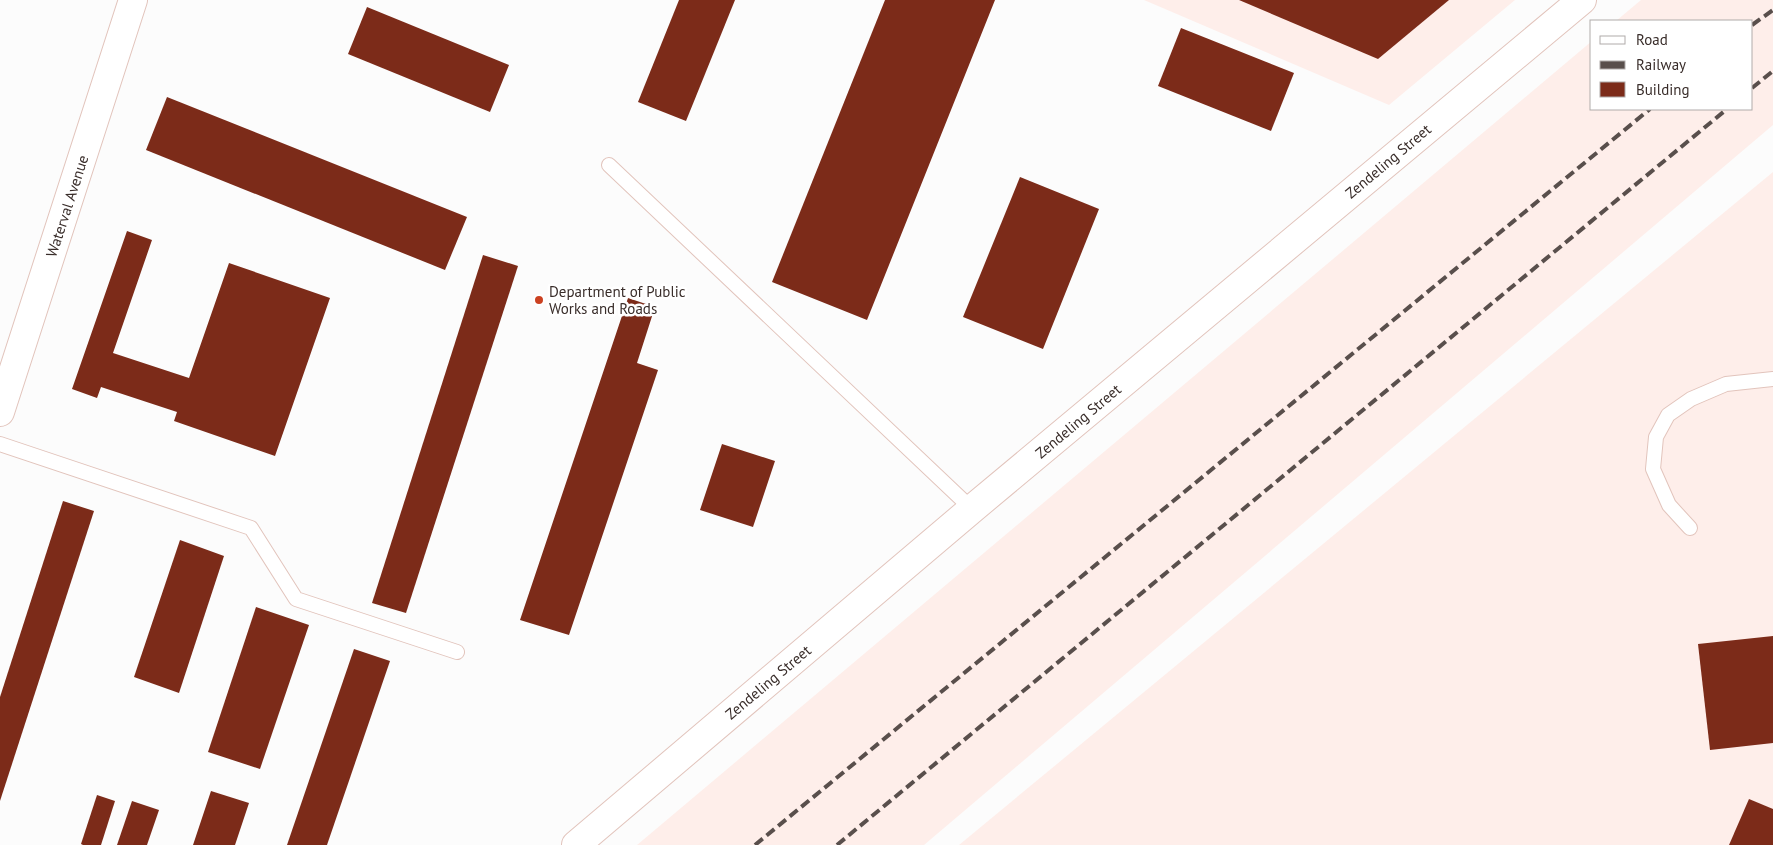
<svg xmlns="http://www.w3.org/2000/svg" width="1773" height="845" viewBox="0 0 1773 845" font-family="'PT Sans',sans-serif">
	<style>
		.built { fill: #feeeea }
		.building { fill: #7c2b19 }
		.lines { fill: none; stroke-linecap: round; stroke-linejoin: round }
		.lane-casing { stroke: #e2c4bc; stroke-width: 16 }
		.street-casing { stroke: #e2c4bc; stroke-width: 30 }
		.lane { stroke: #fff; stroke-width: 14 }
		.street { stroke: #fff; stroke-width: 28 }
		.rail { stroke: #594f4c; stroke-width: 4; stroke-dasharray: 10 5; stroke-linecap: butt }
		.poi-dot { fill: #cb4121; stroke: #fff; stroke-width: 2 }
		.labels { text-anchor: middle; dominant-baseline: central; stroke-width: 5; stroke-linejoin: round; paint-order: stroke }
		.street-label { font-size: 15px; fill: #392d2a; stroke: #fff }
		.poi-label { font-size: 15px; fill: #392d2a; stroke: #fff; text-anchor: start }
	</style>
	<rect width="100%" height="100%" fill="#fcfcfc"/>
	<!-- built -->
	<g class="built">
		<polygon points="1144,0 1515,0 1389,105"/>
		<polygon points="1641,0 1773,0 1773,125 924,845 637,845 1592,41 1592,109 1752,109 1752,21 1616,21"/>
		<polygon points="1773,172 1773,845 959,845"/>
	</g>
	<!-- building -->
	<g class="building">
		<polygon points="679,0 735,0 686,121 638,102"/>
		<polygon points="885,0 995,0 867,320 772,282"/>
		<polygon points="1239,0 1449,0 1378,59"/>
		<polygon points="367,7 509,65 490,112 348,54"/>
		<polygon points="1181,28 1294,73 1271,131 1158,86"/>
		<polygon points="167,97 467,217 445,270 146,150"/>
		<polygon points="1020,177 1099,209 1043,349 963,317"/>
		<polygon points="127,231 152,240 113,353 189,378 229,263 330,298 275,456 174,421 177,412 101,387 97,398 72,389"/>
		<polygon points="483,255 518,266 406,613 372,603"/>
		<polygon points="628,298 655,307 637,363 658,370 569,635 520,620"/>
		<polygon points="722,444 775,461 753,527 700,510"/>
		<polygon points="63,501 94,511 0,801 0,697"/>
		<polygon points="180,540 224,556 179,693 134,677"/>
		<polygon points="256,607 309,625 260,769 208,752"/>
		<polygon points="1773,636 1773,743 1710,750 1698,644"/>
		<polygon points="354,649 390,661 327,845 287,845"/>
		<polygon points="211,791 249,803 235,845 193,845"/>
		<polygon points="97,795 115,801 101,845 83,845 81,844"/>
		<polygon points="1749,799 1773,809 1773,845 1729,845"/>
		<polygon points="132,801 159,810 147,845 117,845"/>
	</g>
	<g class="lines">
		<!-- lane casing -->
		<g class="lane-casing">
			<g id="lane">
				<polyline points="609,165 972,509"/>
				<polyline points="0,444 251,528 296,599 457,652"/>
				<polyline points="1690,528 1669,505 1653,469 1656,437 1668,415 1691,399 1726,384 1773,379"/>
			</g>
		</g>
		<!-- street casing -->
		<g class="street-casing">
			<g id="street">
				<polyline points="0,412 133,0"/>
				<polyline points="576,845 972,509 1582,0"/>
			</g>
		</g>
		<!-- lane -->
		<use href="#lane" class="lane"/>
		<!-- street -->
		<use href="#street" class="street"/>
		<!-- rail -->
		<g class="rail">
			<polyline points="1752,25 1773,10"/>
			<polyline points="1752,88 1773,71"/>
			<polyline points="755,845 1650,109"/>
			<polyline points="837,845 1727,109"/>
		</g>
	</g>
	<!-- markers -->
	<circle class="poi-dot" cx="539" cy="300" r="5"/>
	<g class="labels">
		<!-- street labels -->
		<g class="street-label">
			<text transform="translate(1388 161) rotate(-40)">Zendeling Street</text>
			<text transform="translate(67 206) rotate(-72)">Waterval Avenue</text>
			<text transform="translate(1078 421) rotate(-40)">Zendeling Street</text>
			<text transform="translate(768 682) rotate(-40)">Zendeling Street</text>
		</g>
		<!-- poi labels -->
		<g class="poi-label">
			<text x="549" y="291">Department of Public<tspan x="549" dy="17">Works and Roads</tspan></text>
		</g>
	</g>
	<!-- legend -->
	<rect x="1590" y="20" width="162" height="90" fill="#ffffff" stroke="#b0abaa"/>
	<rect x="1600" y="36" width="25" height="8" fill="#ffffff" stroke="#b0abaa"/>
	<text x="1636" y="45" font-size="15" fill="#392d2a">Road</text>
	<rect x="1600" y="61" width="25" height="8" fill="#594f4c" stroke="#b0abaa"/>
	<text x="1636" y="70" font-size="15" fill="#392d2a">Railway</text>
	<rect x="1600" y="82" width="25" height="15" fill="#7c2b19" stroke="#b0abaa"/>
	<text x="1636" y="95" font-size="15" fill="#392d2a">Building</text>
</svg>
